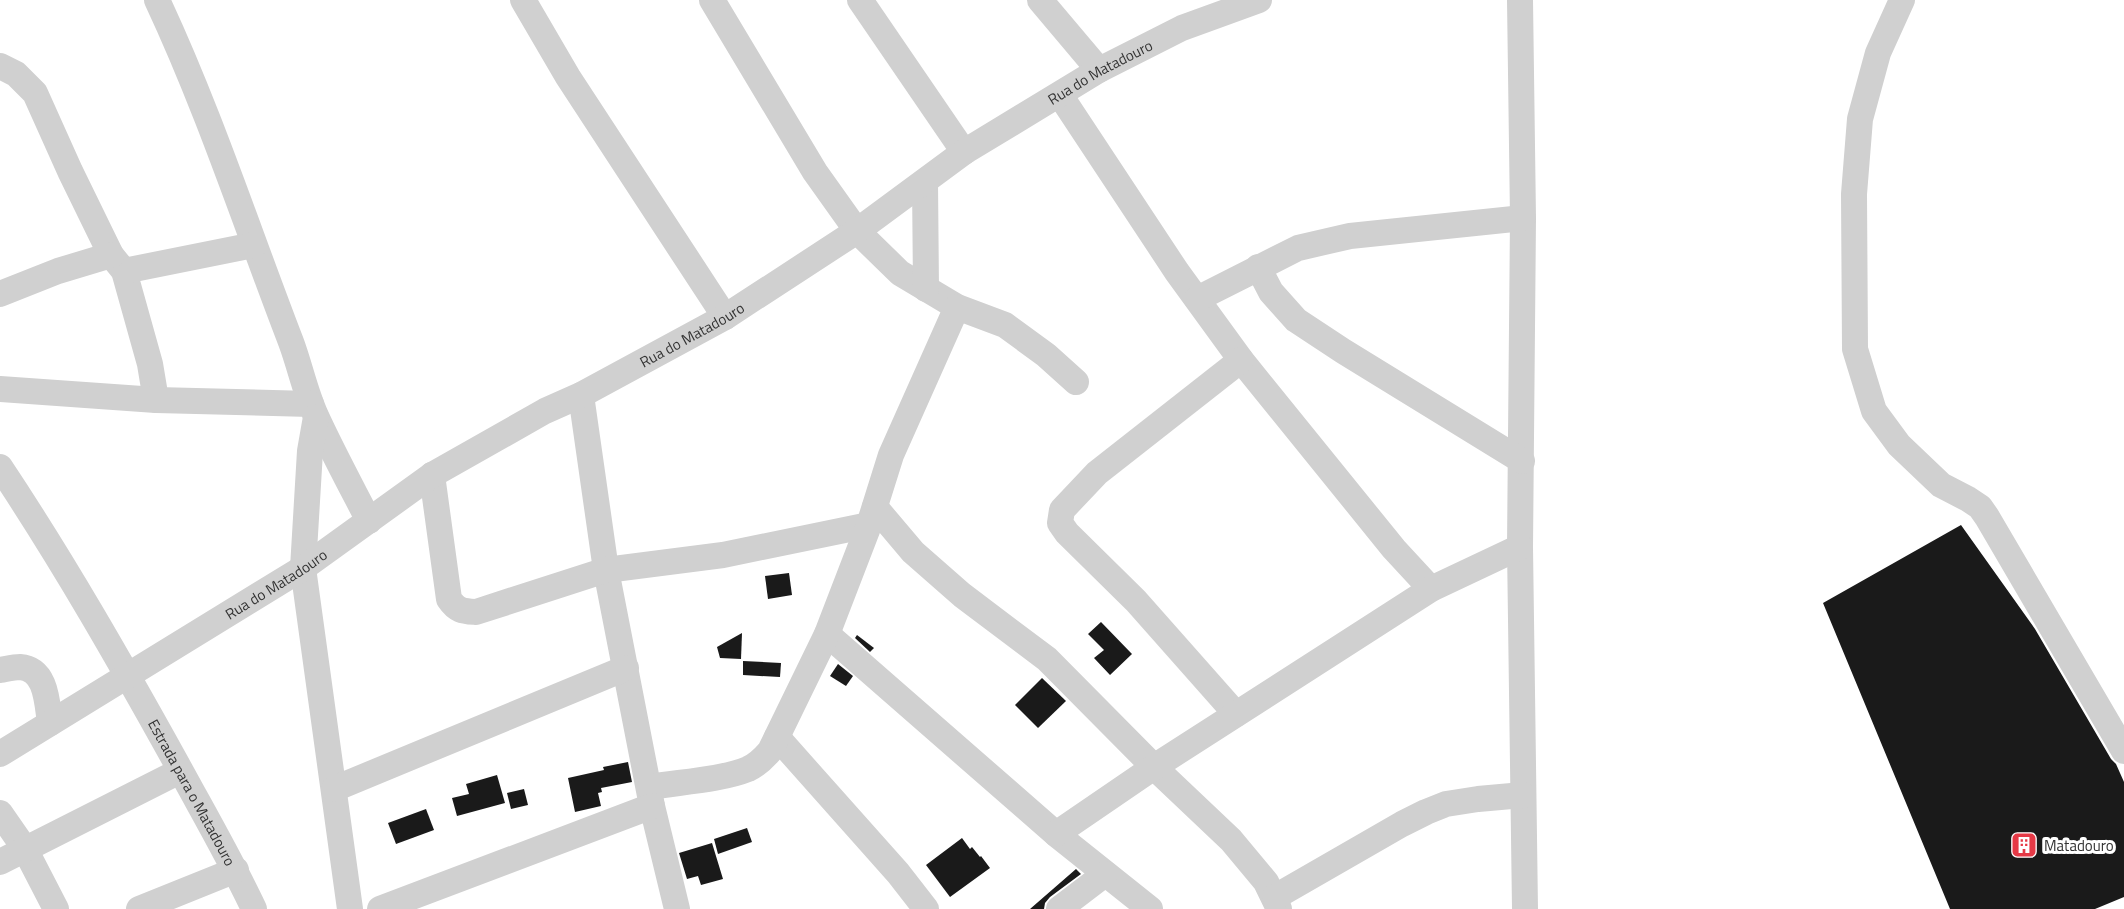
<svg xmlns="http://www.w3.org/2000/svg" width="2124" height="909" viewBox="0 0 2124 909" font-family="'Titillium Web',sans-serif">
	<style>
		.building { fill: #1a1a1a }
		.lines { fill: none; stroke-linecap: round; stroke-linejoin: round }
		.minor { stroke: #d0d0d0; stroke-width: 26 }
		.labels { text-anchor: middle; dominant-baseline: central; stroke-width: 6; stroke-linejoin: round; paint-order: stroke }
		.street-label { font-size: 15px; fill: #333; stroke: #fff }
		.poi-label { font-size: 15px; fill: #333; stroke: #fff; text-anchor: start }
	</style>
	<rect width="100%" height="100%" fill="#fff"/>
	<!-- building -->
	<g class="building">
		<polygon points="1961,525 2035,629 2111,759 2116,764 2124,782 2124,897 2095,909 1950,909 1823,603"/>
		<polygon points="789,573 792,595 768,599 765,576"/>
		<polygon points="1101,622 1132,654 1110,675 1094,658 1104,650 1088,634"/>
		<polygon points="742,633 741,659 720,658 717,647"/>
		<polygon points="857,635 874,648 870,652 855,638"/>
		<polygon points="743,661 781,663 780,677 743,675"/>
		<polygon points="838,664 853,676 846,686 830,676"/>
		<polygon points="1042,678 1066,701 1038,728 1015,705"/>
		<polygon points="628,762 632,782 601,788 602,792 598,793 601,806 575,812 568,778 604,770 603,767"/>
		<polygon points="497,775 505,803 457,816 452,798 469,794 466,784"/>
		<polygon points="524,789 528,805 511,809 507,793"/>
		<polygon points="426,809 434,830 396,844 388,823"/>
		<polygon points="747,828 752,842 718,854 714,839"/>
		<polygon points="962,838 970,849 972,847 980,857 981,856 990,868 950,897 926,865"/>
		<polygon points="712,843 723,879 701,885 698,876 687,879 679,853"/>
		<polygon points="1076,869 1081,874 1050,897 1045,903 1044,909 1030,909"/>
	</g>
	<g class="lines">
		<!-- minor -->
		<g class="minor">
			<path d="M157 0C209 111 247 228 291 342 300 366 305 392 316 416 332 451 351 486 369 521"/>
			<polyline points="523,0 568,77 725,317"/>
			<polyline points="712,0 815,172 857,231 900,273 957,307 1005,325 1046,355 1076,382"/>
			<polyline points="860,0 964,152"/>
			<polyline points="1040,0 1099,70"/>
			<polyline points="1520,0 1523,218 1520,547 1525,909"/>
			<polyline points="1902,0 1878,53 1860,119 1854,194 1855,349 1874,411 1899,445 1941,485 1968,499 1980,507 1987,517 2124,751"/>
			<polyline points="0,66 16,74 35,93 70,171 111,255 124,271 150,364 156,400"/>
			<polyline points="1060,95 1177,272 1241,360 1394,549 1431,589"/>
			<polyline points="925,182 926,289"/>
			<polyline points="1258,267 1271,292 1296,320 1343,351 1522,461"/>
			<polyline points="124,271 254,245"/>
			<polyline points="0,294 58,271 111,255"/>
			<polyline points="1197,299 1298,248 1350,236 1523,218"/>
			<polyline points="0,389 156,400 311,404"/>
			<polyline points="581,395 606,570 652,806 677,909"/>
			<polyline points="316,417 310,451 303,568 350,909"/>
			<path id="s1" d="M0 467C64 563 121 663 177 764 203 812 231 860 254 909"/>
			<path d="M432 475 449 599C457 611 463 611 476 612L606 570 723 555 869 525"/>
			<polyline points="875,507 913,552 962,595 1047,659 1154,767 1231,840 1266,882 1279,909"/>
			<polyline points="827,634 1056,834 1150,909"/>
			<path d="M0 670C6 669 14 667 20 667 47 669 47 703 50 723"/>
			<polyline points="1236,714 1136,601 1067,533 1060,523 1062,510 1097,473 1241,360"/>
			<polyline points="777,737 898,873 926,909"/>
			<path id="s2" d="M0 754 303 568 432 475 545 411 581 395 725 317 857 231 964 152 1099 70 1182 28 1259 0"/>
			<path d="M650 787C679 782 721 780 748 769 757 765 764 758 770 751L827 634 869 525 891 455 957 307"/>
			<polyline points="334,789 626,668"/>
			<polyline points="0,813 25,849 56,909"/>
			<polyline points="1056,834 1154,767 1431,589 1520,547"/>
			<polyline points="0,862 180,771"/>
			<polyline points="1275,897 1402,824 1426,812 1446,804 1478,799 1523,795"/>
			<polyline points="139,909 236,870"/>
			<polyline points="380,909 652,806"/>
			<polyline points="1059,909 1105,874"/>
		</g>
	</g>
	<!-- icons -->
	<defs>
		<g id="building-square" transform="scale(1.35)"><rect x="-9" y="-9" width="18" height="18" rx="4" fill="#e63946" stroke="#fff"/><path d="M-4-6H4V6H1V3H-1V6H-4ZM-2.5-4.3h1.7v1.8h-1.7ZM.8-4.3h1.7v1.8H.8ZM-2.5-1h1.7V.8h-1.7ZM.8-1h1.7V.8H.8Z" fill="#fff"/></g>
	</defs>
	<g fill-rule="evenodd">
		<use href="#building-square" x="2024" y="845"/>
	</g>
	<g class="labels">
		<!-- street labels -->
		<g class="street-label">
			<text stroke="none"><textPath href="#s2" startOffset="1296">Rua do Matadouro</textPath></text>
			<text stroke="none"><textPath href="#s2" startOffset="810">Rua do Matadouro</textPath></text>
			<text stroke="none"><textPath href="#s2" startOffset="324">Rua do Matadouro</textPath></text>
			<text stroke="none"><textPath href="#s1" startOffset="378">Estrada para o Matadouro</textPath></text>
		</g>
		<!-- poi labels -->
		<g class="poi-label">
			<text x="2044" y="845">Matadouro</text>
		</g>
	</g>
</svg>
